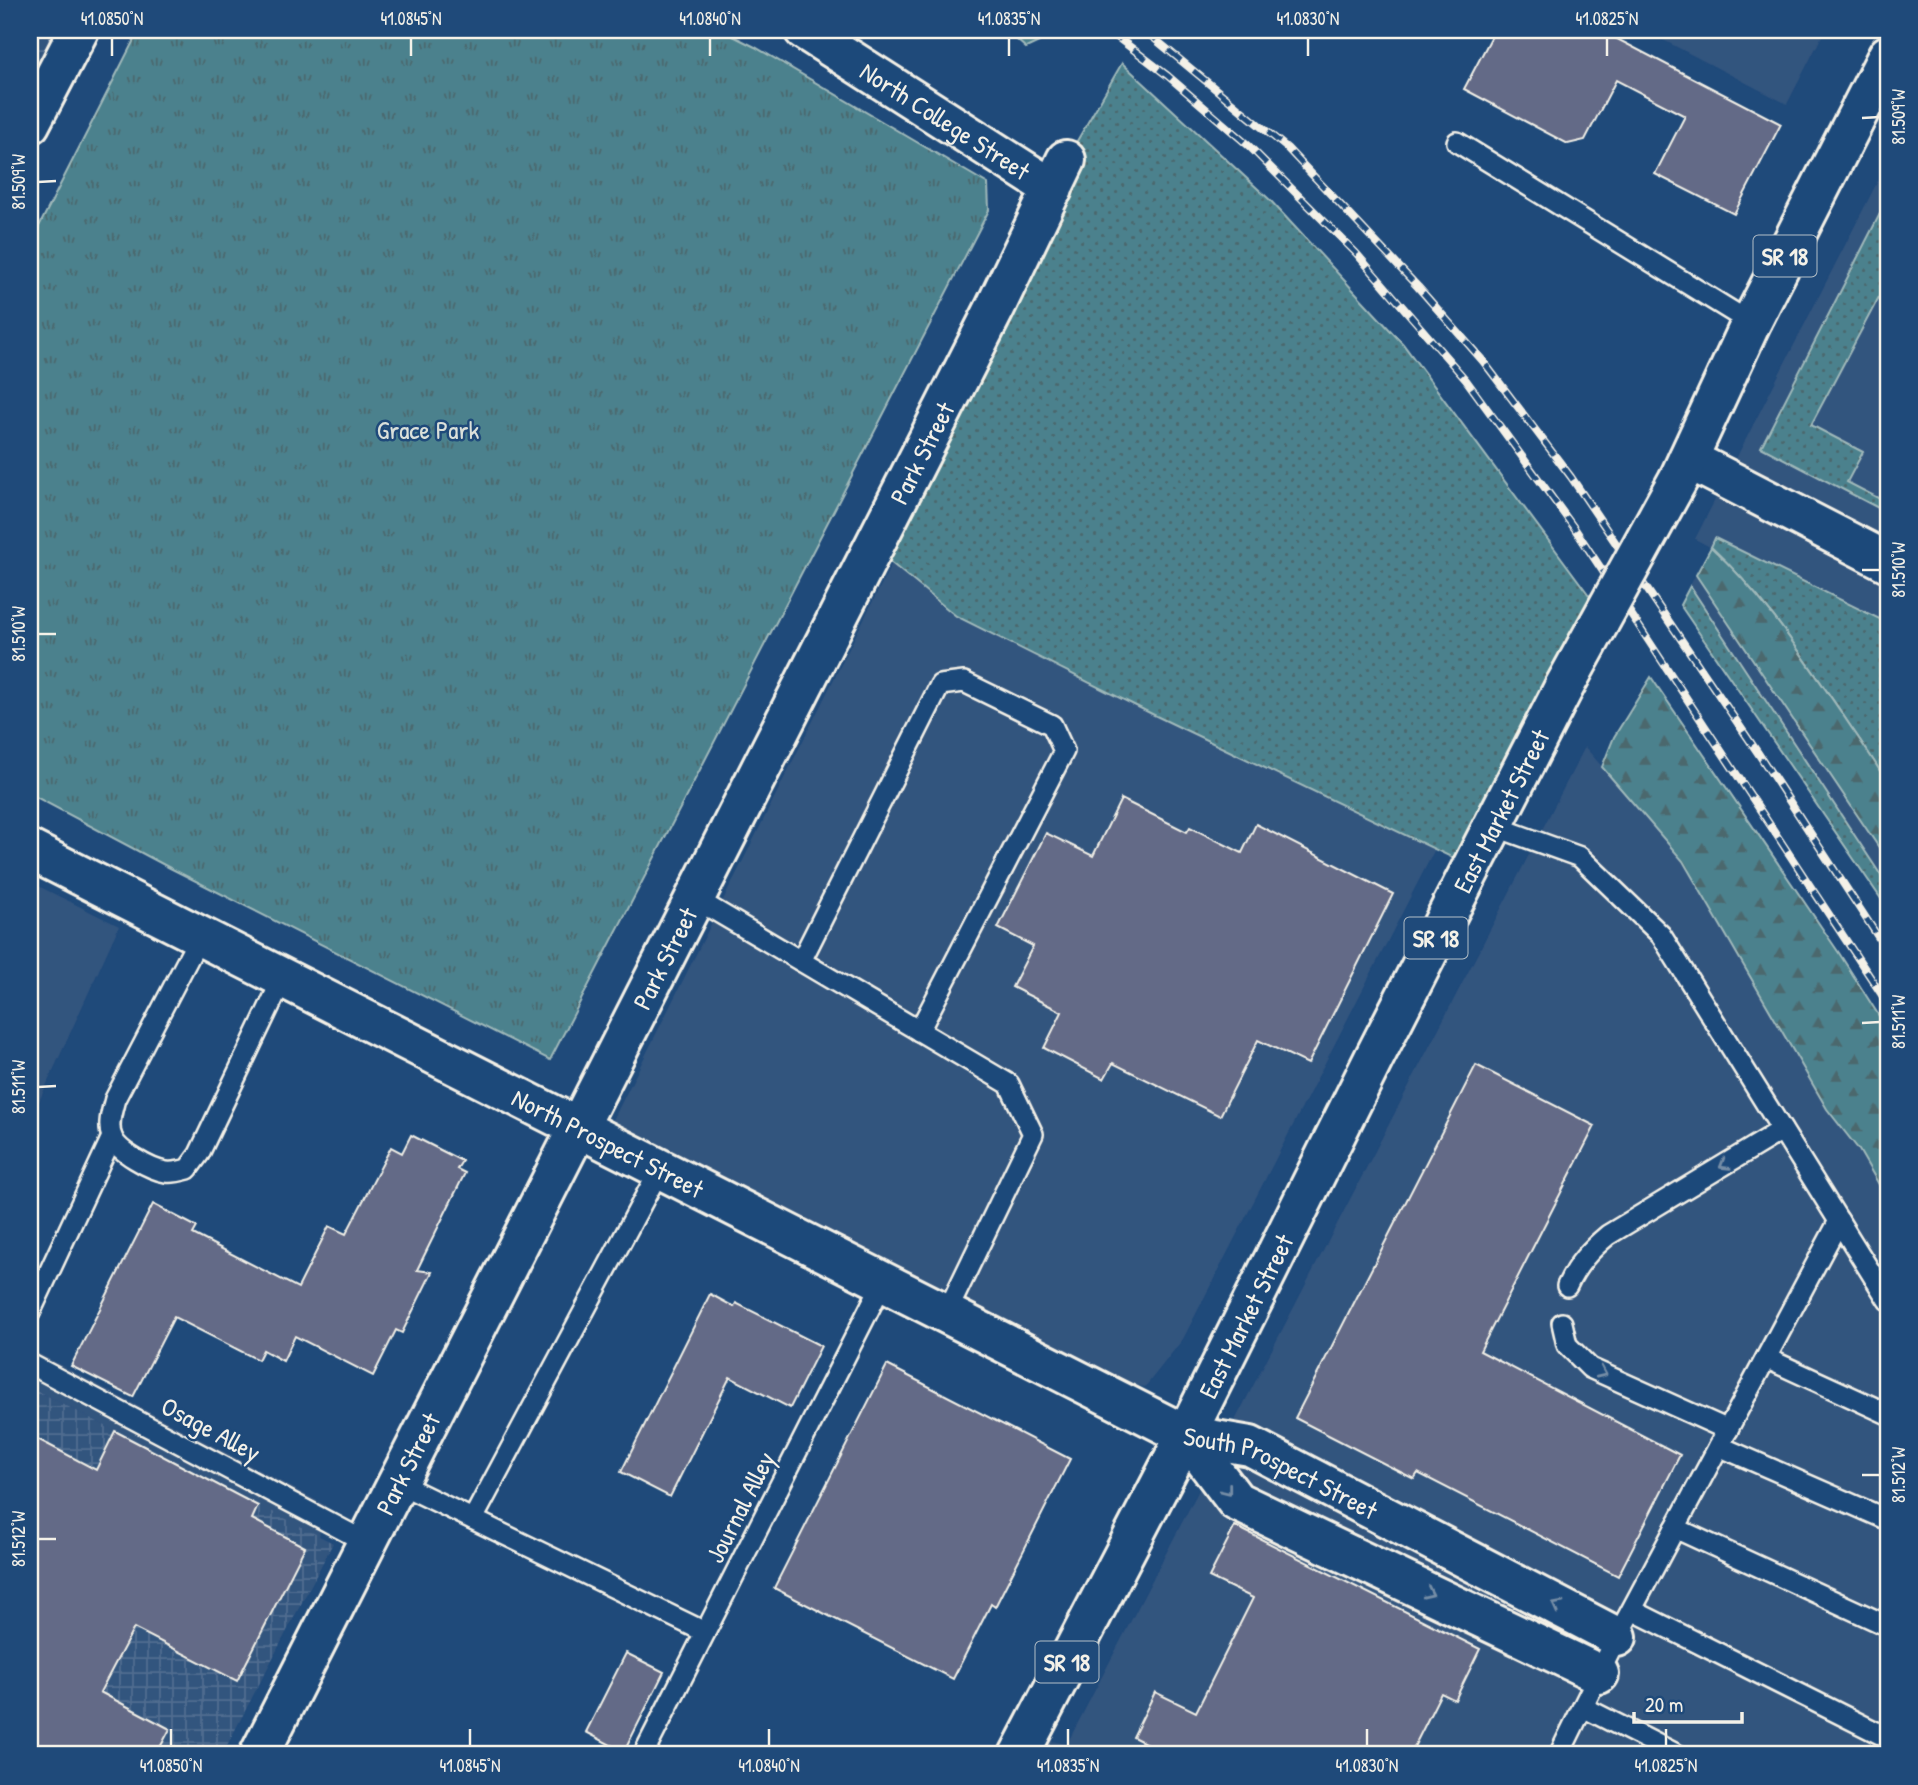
<svg xmlns="http://www.w3.org/2000/svg" width="1918" height="1785" viewBox="0 0 1918 1785" font-family="'Patrick Hand',sans-serif">
	<style>
		.built { fill: #33547e }
		.industrial { fill: url(#industrial-grid) }
		.grass { fill: url(#grass-dots); stroke: #a0b9ba; stroke-width: 2 }
		.forest { fill: url(#forest-firs); stroke: #a0b9ba; stroke-width: 2 }
		.park { fill: url(#park-tufts); stroke: #a0b9ba; stroke-width: 2 }
		.building { fill: #636b87; stroke: #f4f1e8; stroke-width: 2 }
		.lines { fill: none; stroke-linecap: round; stroke-linejoin: round }
		.lane-casing { stroke: #f4f1e8; stroke-width: 24 }
		.street-casing { stroke: #f4f1e8; stroke-width: 44 }
		.secondary-casing { stroke: #f4f1e8; stroke-width: 44 }
		.primary-casing { stroke: #f4f1e8; stroke-width: 44 }
		.lane { stroke: #1f4a7a; stroke-width: 19 }
		.street { stroke: #1f4a7a; stroke-width: 38 }
		.secondary { stroke: #1f4a7a; stroke-width: 38 }
		.primary { stroke: #1f4a7a; stroke-width: 38 }
		.rail-casing { stroke: #f4f1e8; stroke-width: 8 }
		.rail { stroke: #1f4a7a; stroke-width: 5; stroke-dasharray: 16; stroke-linecap: butt }
		.primary-bridge-casing { stroke: #f4f1e8; stroke-width: 44; stroke-linecap: butt }
		.primary-bridge { stroke: #1f4a7a; stroke-width: 38 }
		.oneway { stroke: #748da6 }
		.ticks { fill: none; stroke: #f4f1e8; stroke-width: 2.5 }
		.labels { text-anchor: middle; dominant-baseline: central; stroke-width: 5; stroke-linejoin: round; paint-order: stroke }
		.shield { fill: #1f4a7a; stroke: #b4bfc7; stroke-width: 2 }
		.shield-label { font-size: 24px; font-weight: bold; fill: #f4f1e8 }
		.street-label { font-size: 26px; fill: #f4f1e8; stroke: #1f4a7a }
		.park-label { font-size: 26px; fill: #dbe0da; stroke: #1f4a7a }
		.neatline { fill: none; stroke: #f4f1e8; stroke-width: 2.5 }
		.ticks-label { font-size: 18px; text-anchor: middle; fill: #f4f1e8 }
	</style>
	<defs>
		<pattern id="industrial-grid" width="8" height="8" patternUnits="userSpaceOnUse" patternTransform="scale(1.75)"><rect width="8" height="8" fill="#33547e"/><path d="M0 4h8M4 0v8" fill="none" stroke="#516d90"/></pattern>
		<pattern id="grass-dots" width="8" height="8" patternUnits="userSpaceOnUse" patternTransform="scale(1.75)"><rect width="8" height="8" fill="#4c818d"/><path d="M2 2h.1M6 6h.1" fill="none" stroke="#4b676d" stroke-width="1.8" stroke-linecap="round"/></pattern>
		<pattern id="forest-firs" width="22" height="20" patternUnits="userSpaceOnUse" patternTransform="scale(1.75)"><rect width="22" height="20" fill="#4c818d"/><path d="M5 1l3.5 6h-7zM16 11l3.5 6h-7z" fill="#4b676d"/></pattern>
		<pattern id="park-tufts" width="24" height="20" patternUnits="userSpaceOnUse" patternTransform="scale(1.75)"><rect width="24" height="20" fill="#4c818d"/><path d="M3 7l-1-3M5 7V3M7 7l1-3M15 17l-1-3M17 17v-4M19 17l1-3" fill="none" stroke="#4b676d"/></pattern>
	</defs>
	<rect width="100%" height="100%" fill="#1f4a7a"/>
	<filter id="ink" filterUnits="userSpaceOnUse"><feTurbulence type="fractalNoise" baseFrequency=".0143" numOctaves="2"/><feDisplacementMap in="SourceGraphic" scale="14" xChannelSelector="R" yChannelSelector="G"/><feConvolveMatrix kernelMatrix="1 2 1 2 8 2 1 2 1" color-interpolation-filters="sRGB"/></filter>
	<g filter="url(#ink)">
		<!-- built -->
		<g class="built">
			<polygon points="1644,30 1825,30 1787,104"/>
			<polygon points="1888,161 1888,909 1680,605 1710,547 1695,539"/>
			<polygon points="892,563 956,616 1152,714 1435,849 1183,1339 1145,1387 1116,1381 613,1120"/>
			<polygon points="1585,747 1683,861 1827,1109 1859,1150 1888,1200 1888,1755 1032,1755 1040,1739 1067,1744"/>
			<polygon points="30,882 119,926 30,1121"/>
			<polygon points="30,1349 325,1505 319,1537 30,1387"/>
		</g>
		<!-- industrial -->
		<g class="industrial">
			<polygon points="30,30 63,30 30,93"/>
			<polygon points="30,1387 333,1543 222,1755 30,1755"/>
		</g>
		<!-- grass -->
		<g class="grass">
			<polygon points="1122,63 1270,200 1403,344 1603,614 1474,868 1152,714 956,616 873,548 1066,160"/>
			<polygon points="1888,198 1888,280 1811,425 1863,452 1847,482 1888,503 1888,513 1761,447"/>
			<path d="M1715 538 1888 623V777L1880 771C1868 751 1854 732 1841 712 1801 654 1763 595 1711 547Z"/>
			<polygon points="1690,586 1888,886 1888,909 1680,605"/>
		</g>
		<!-- forest -->
		<g class="forest">
			<polygon points="1006,30 1034,30 1039,42 1026,48"/>
			<path d="M1711 547C1763 595 1801 654 1841 712 1854 732 1868 751 1880 771L1888 777V861L1696 575Z"/>
			<polygon points="1651,677 1839,953 1888,1030 1888,1200 1859,1150 1827,1109 1683,861 1602,767 1614,737"/>
		</g>
		<!-- park -->
		<polygon class="park" points="139,30 721,30 755,47 988,184 989,210 550,1060 170,868 30,794 30,244"/>
		<!-- building -->
		<g class="building">
			<polygon points="1495,30 1600,30 1781,124 1734,214 1655,174 1685,116 1616,80 1585,140 1568,144 1464,89"/>
			<polygon points="1121,799 1187,832 1190,827 1242,853 1256,824 1393,894 1308,1064 1258,1040 1220,1116 1113,1063 1104,1079 1044,1048 1062,1012 1012,987 1033,946 998,928 1046,833 1093,856"/>
			<polygon points="1476,1065 1595,1126 1480,1351 1680,1455 1618,1576 1418,1473 1414,1479 1295,1418"/>
			<polygon points="411,1135 462,1161 457,1169 465,1173 417,1270 432,1272 402,1333 396,1330 373,1376 295,1336 283,1361 263,1350 258,1360 174,1317 133,1397 71,1366 153,1204 197,1227 193,1234 298,1288 329,1226 346,1234 391,1147 402,1153"/>
			<polygon points="710,1294 734,1307 736,1303 821,1346 790,1408 730,1377 670,1497 621,1472"/>
			<polygon points="887,1365 1070,1459 995,1607 991,1604 953,1679 774,1588"/>
			<polygon points="115,1431 258,1506 252,1519 305,1547 237,1681 134,1628 100,1692 170,1729 156,1755 30,1755 30,1435 96,1470"/>
			<polygon points="1235,1526 1480,1649 1455,1700 1441,1693 1410,1755 1169,1755 1133,1737 1155,1692 1196,1712 1253,1598 1209,1577"/>
			<polygon points="626,1653 664,1672 624,1752 586,1732"/>
		</g>
		<g class="lines">
			<!-- lane casing -->
			<g class="lane-casing">
				<g id="lane">
					<polyline points="1457,142 1751,323"/>
					<polyline points="1494,826 1580,857 1661,935 1888,1300"/>
					<polyline points="694,898 1009,1084 1033,1134 946,1314"/>
					<path d="M200 936 115 1099C112 1110 107 1125 112 1137 117 1151 151 1170 166 1172 173 1173 181 1171 188 1169L199 1154 283 978"/>
					<polyline points="801,961 940,685 964,682 1052,725 1064,751 919,1031"/>
					<path d="M1567 1286C1577 1264 1590 1250 1608 1235L1782 1130"/>
					<polyline points="30,1313 112,1137"/>
					<polyline points="1562,1323 1567,1345 1590,1368 1728,1430"/>
					<polyline points="1766,1358 1888,1414"/>
					<polyline points="30,1364 366,1542"/>
					<polyline points="1719,1446 1888,1520"/>
					<polyline points="396,1482 705,1632"/>
					<polyline points="473,1519 660,1169"/>
					<polyline points="1675,1528 1888,1626"/>
					<polyline points="1632,1610 1888,1738"/>
					<polyline points="1583,1707 1678,1755"/>
					<polyline points="643,1755 883,1282"/>
					<polyline points="1559,1755 1617,1637 1839,1221"/>
				</g>
			</g>
			<!-- street casing -->
			<g class="street-casing">
				<g id="street">
					<path id="s1" d="M804 30 1053 189"/>
					<path id="s2" d="M30 850 1186 1435 1250 1446 1617 1637"/>
					<polyline points="1186,1435 1236,1501 1599,1674"/>
					<path id="s3" d="M259 1755 994 310 1066 160"/>
				</g>
			</g>
			<!-- secondary casing -->
			<g class="secondary-casing">
				<polyline id="secondary" points="1688,459 1888,562"/>
			</g>
			<!-- primary casing -->
			<g class="primary-casing">
				<g id="primary">
					<polyline points="30,124 79,30"/>
					<polyline points="1679,478 1751,323 1888,55"/>
					<path id="s4" d="M1019 1755 1186 1435 1374 1058 1564 687"/>
				</g>
			</g>
			<!-- lane -->
			<use href="#lane" class="lane"/>
			<!-- street -->
			<use href="#street" class="street"/>
			<!-- secondary -->
			<use href="#secondary" class="secondary"/>
			<!-- primary -->
			<use href="#primary" class="primary"/>
			<!-- rail casing -->
			<g class="rail-casing">
				<g id="rail">
					<polyline points="1108,30 1168,76 1249,146 1356,253 1466,380 1575,529 1888,1004"/>
					<polyline points="1144,30 1287,148 1418,287 1483,361 1571,477 1758,753 1888,952"/>
				</g>
			</g>
			<!-- rail -->
			<use href="#rail" class="rail"/>
			<!-- primary-bridge casing -->
			<g class="primary-bridge-casing">
				<polyline id="primary-bridge" points="1564,687 1679,478"/>
			</g>
			<!-- primary-bridge -->
			<use href="#primary-bridge" class="primary-bridge"/>
		</g>
		<!-- one-way arrows -->
		<defs><path id="oneway-chevron" d="M-2-3.5L2.5 0L-2 3.5" fill="none" stroke-width="1.6" stroke-linecap="round" stroke-linejoin="round" transform="scale(1.75)"/></defs>
		<g class="oneway">
			<use href="#oneway-chevron" transform="translate(1724 1165) rotate(149)"/>
			<use href="#oneway-chevron" transform="translate(1602 1373) rotate(24)"/>
			<use href="#oneway-chevron" transform="translate(1227 1490) rotate(52)"/>
			<use href="#oneway-chevron" transform="translate(1429 1593) rotate(25)"/>
			<use href="#oneway-chevron" transform="translate(1557 1606) rotate(-152)"/>
		</g>
	</g>
	<!-- ticks -->
	<path class="ticks" d="M112 38V56M411 38V56M710 38V56M1009 38V56M1308 38V56M1607 38V56M1862 118 1880 117M38 182 56 181M1862 570H1880M38 634H56M1862 1023 1880 1022M38 1087 56 1086M1862 1475H1880M38 1539H56M171 1729V1746M470 1729V1746M769 1729V1746M1068 1729V1746M1367 1729V1746M1666 1729V1746"/>
	<g class="labels">
		<!-- shield labels -->
		<g class="shield">
			<rect x="1753.5" y="235.5" width="63" height="41" rx="5"/>
			<rect x="1404.5" y="917.5" width="63" height="41" rx="5"/>
			<rect x="1035.5" y="1641.5" width="63" height="41" rx="5"/>
		</g>
		<g class="shield-label">
			<text x="1785" y="256">SR 18</text>
			<text x="1436" y="938">SR 18</text>
			<text x="1067" y="1662">SR 18</text>
		</g>
		<!-- street labels -->
		<g class="street-label">
			<text stroke="none"><textPath href="#s1" startOffset="168">North College Street</textPath></text>
			<text stroke="none"><textPath href="#s3" startOffset="1461">Park Street</textPath></text>
			<text stroke="none"><textPath href="#s4" startOffset="1060">East Market Street</textPath></text>
			<text stroke="none"><textPath href="#s3" startOffset="894">Park Street</textPath></text>
			<text stroke="none"><textPath href="#s2" startOffset="648">North Prospect Street</textPath></text>
			<text stroke="none"><textPath href="#s4" startOffset="494">East Market Street</textPath></text>
			<text transform="translate(211 1429) rotate(28)">Osage Alley</text>
			<text stroke="none"><textPath href="#s3" startOffset="327">Park Street</textPath></text>
			<text stroke="none"><textPath href="#s2" startOffset="1398">South Prospect Street</textPath></text>
			<text transform="translate(740 1507) rotate(-63)">Journal Alley</text>
		</g>
		<!-- park labels -->
		<g class="park-label">
			<text x="428" y="429">Grace Park</text>
		</g>
	</g>
	<!-- margin -->
	<rect width="1918" height="1785" fill="none" stroke="#1f4a7a" stroke-width="77"/>
	<!-- scale -->
	<path d="M1634 1712v10h108v-10" fill="none" stroke="#f4f1e8" stroke-width="3.5"/>
	<text x="1645" y="1712" font-size="21" fill="#f4f1e8" stroke="#1f4a7a" stroke-width="5" paint-order="stroke">20 m</text>
	<rect x="38" y="38" width="1842" height="1708" class="neatline"/>
	<g class="ticks-label">
		<text x="112" y="25">41.0850°N</text>
		<text x="411" y="25">41.0845°N</text>
		<text x="710" y="25">41.0840°N</text>
		<text x="1009" y="25">41.0835°N</text>
		<text x="1308" y="25">41.0830°N</text>
		<text x="1607" y="25">41.0825°N</text>
		<text transform="translate(1899 117) rotate(-90)" y="6">81.509°W</text>
		<text transform="translate(19 182) rotate(-90)" y="6">81.509°W</text>
		<text transform="translate(1899 570) rotate(-90)" y="6">81.510°W</text>
		<text transform="translate(19 634) rotate(-90)" y="6">81.510°W</text>
		<text transform="translate(1899 1022) rotate(-90)" y="6">81.511°W</text>
		<text transform="translate(19 1087) rotate(-90)" y="6">81.511°W</text>
		<text transform="translate(1899 1475) rotate(-90)" y="6">81.512°W</text>
		<text transform="translate(19 1539) rotate(-90)" y="6">81.512°W</text>
		<text x="171" y="1772">41.0850°N</text>
		<text x="470" y="1772">41.0845°N</text>
		<text x="769" y="1772">41.0840°N</text>
		<text x="1068" y="1772">41.0835°N</text>
		<text x="1367" y="1772">41.0830°N</text>
		<text x="1666" y="1772">41.0825°N</text>
	</g>
</svg>
